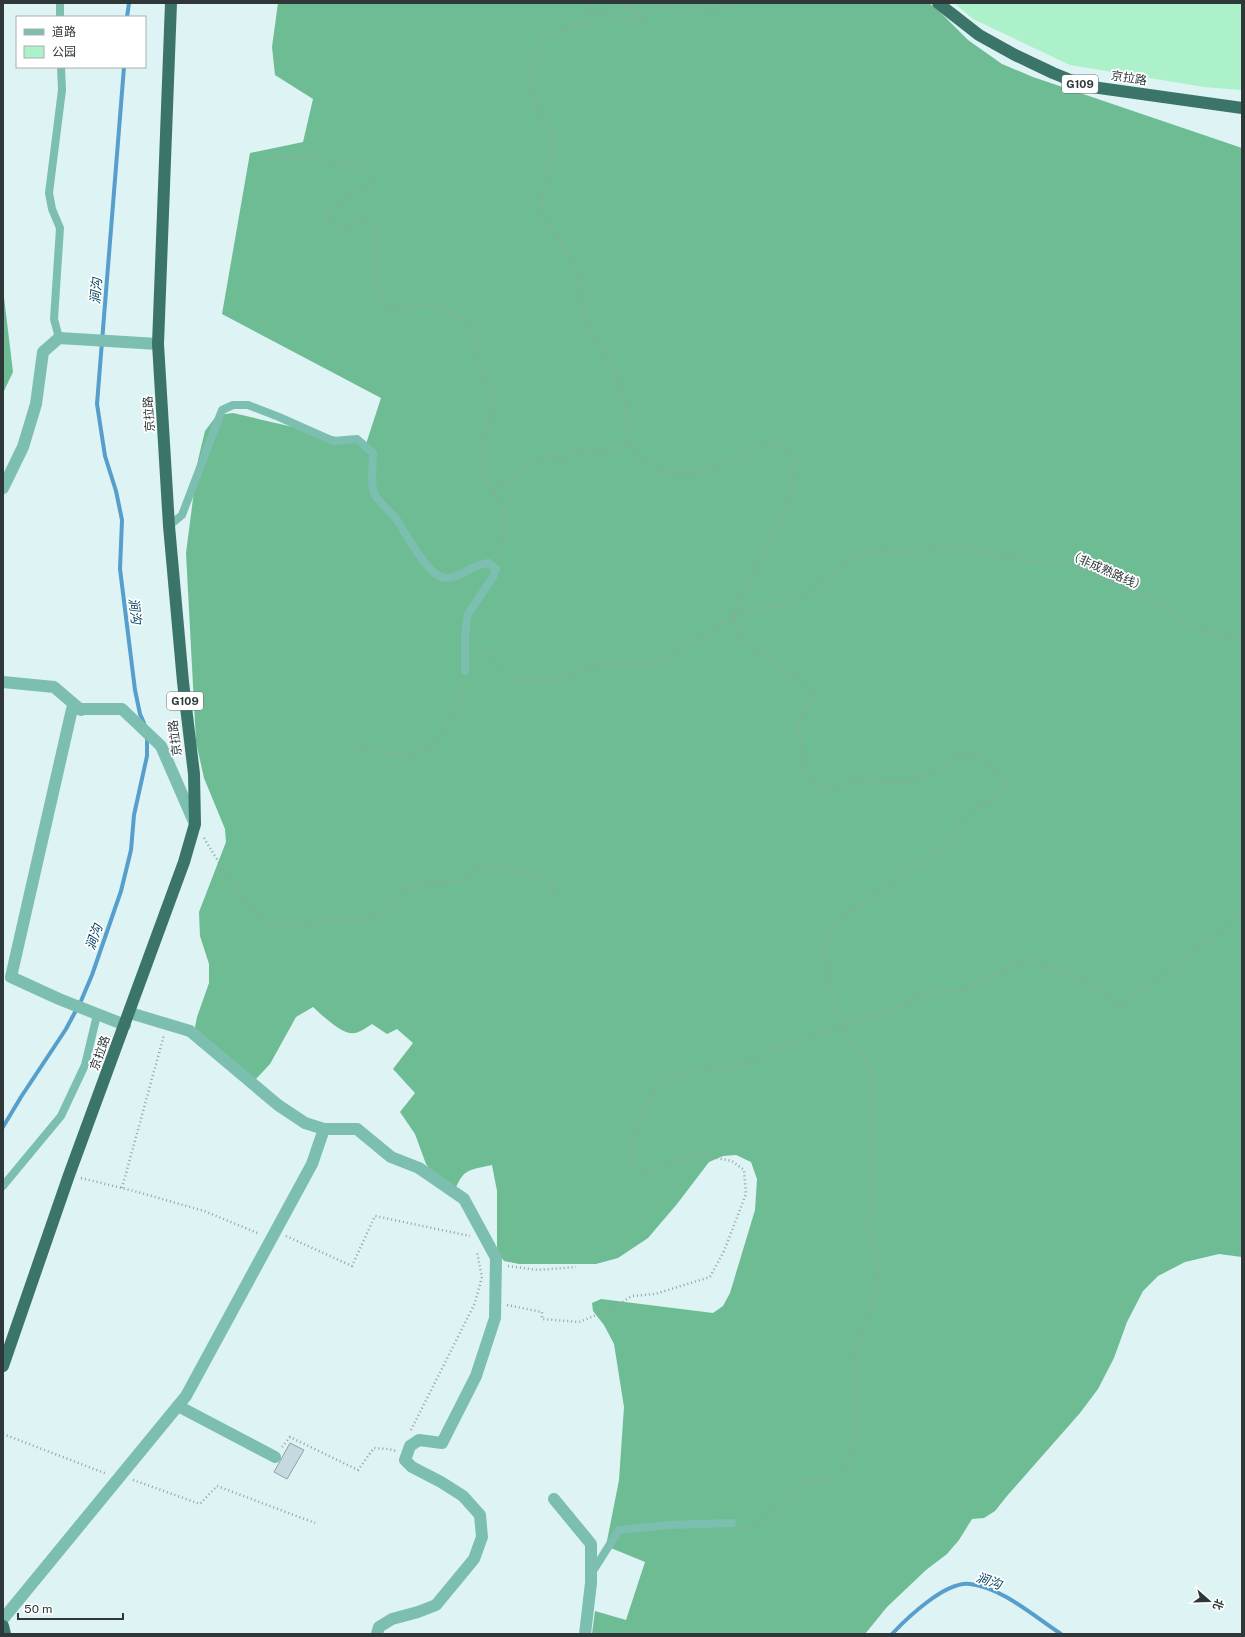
<svg xmlns="http://www.w3.org/2000/svg" width="1245" height="1637" viewBox="0 0 1245 1637" font-family="'Public Sans','Noto Sans SC',sans-serif">
	<style>
		.green { fill: #adf1ca }
		.forest { fill: #6ebc93 }
		.lines { fill: none; stroke-linecap: round; stroke-linejoin: round }
		.stream { stroke: #569ecc; stroke-width: 4 }
		.building { fill: #c6d9e0; stroke: #8fa2a7 }
		.path { stroke: #93a4a4; stroke-width: 2.5; stroke-dasharray: 1 3; stroke-linecap: butt }
		.lane { stroke: #7cbfb1; stroke-width: 8 }
		.street { stroke: #7cbfb1; stroke-width: 12 }
		.highway { stroke: #3b756a; stroke-width: 12 }
		.labels { text-anchor: middle; dominant-baseline: central; stroke-width: 3.5; stroke-linejoin: round; paint-order: stroke }
		.shield { fill: #fff; stroke: #6d7474; stroke-width: 1 }
		.shield-label { font-size: 11px; font-weight: bold; fill: #2f3838 }
		.street-label { font-size: 12px; fill: #2f3838; stroke: #fff }
		.water-label { font-size: 13px; font-style: italic; fill: #064362; stroke: #fff }
	</style>
	<rect width="100%" height="100%" fill="#ddf3f4"/>
	<!-- green -->
	<polygon class="green" points="954,3 1242,3 1242,90 1204,87 1070,65 973,19"/>
	<!-- forest -->
	<g class="forest">
		<path d="M278 3H929L941 13 968 40 1002 64 1033 77 1242 148V1257L1219 1254 1185 1262 1158 1276 1143 1291 1127 1322 1114 1358 1098 1389 1080 1413 1007 1496 995 1511 984 1518 972 1519 959 1540 947 1554 926 1570 887 1607 865 1634H592L595 1611 626 1620 645 1562 606 1546 619 1480 624 1407 614 1344 604 1325 593 1311 592 1303 601 1299 713 1313 723 1306 730 1293 755 1210 757 1179 751 1162 736 1155 723 1156 709 1162 677 1204 648 1238 618 1258 596 1264H519L504 1261 497 1252V1191L492 1165C464 1171 464 1169 452 1196L441 1185 426 1164 415 1134 400 1112 415 1093 393 1069 413 1043 397 1029 387 1034 372 1024C367 1027 361 1032 355 1033 343 1036 322 1015 313 1007L296 1017 270 1064 255 1080 200 1040 195 1027 197 1017 209 983V964L200 936 199 912 226 842 225 829 204 778 196 742 186 553 198 460 205 431 217 415 233 413 366 444 381 398 222 314 250 153 303 142 313 99 275 75 272 47Z"/>
		<polygon points="3,289 13,372 3,393"/>
	</g>
	<g class="lines">
		<!-- stream -->
		<g class="stream">
			<polyline points="127,17 129,3"/>
			<polyline points="124,67 97,404 105,456 116,491 122,520 120,569 135,690 140,714 144,723"/>
			<polyline points="3,1127 21,1097 66,1029 81,1001 92,975 121,891 131,850 134,815 147,756 147,738"/>
			<path d="M892 1634C908 1617 946 1581 970 1584 1001 1587 1035 1617 1061 1634"/>
		</g>
	</g>
	<!-- building -->
	<polygon class="building" points="290,1443 304,1450 287,1479 274,1472"/>
	<g class="lines">
		<!-- path -->
		<g class="path">
			<polyline points="629,3 623,6 635,12 644,22 623,19 586,11 589,25 570,25 543,39 532,78 535,102 549,130 553,150 542,196 541,213 571,257 579,275 585,320 615,371 624,395 630,446 641,460 671,474 694,474 719,467 766,444 784,447 795,459 793,487 778,523 736,606 734,621 741,641 804,683 813,695 798,725 805,768 815,787 830,788 865,778 886,783 905,783 930,773 962,754 973,755 987,762 1004,781 1004,792 999,798 980,806 968,815 948,840 930,857 843,916 831,932 825,952 827,975 835,1009 849,1037 865,1055 871,1067 873,1150 869,1227 879,1272 875,1296 856,1343 854,1365 857,1395 854,1448 847,1466 838,1478 827,1482 802,1482 752,1529 742,1526"/>
			<polyline points="646,3 660,8 675,3"/>
			<polyline points="696,3 703,12 732,5 733,3"/>
			<path d="M262 160 322 157 330 164 352 163 367 167 371 179 362 190 332 207 327 220 341 229 357 221 368 218 376 230C372 256 373 286 388 309L425 304 445 309 465 321 473 331 477 355 495 402 482 451 483 478 505 507 503 539 499 557"/>
			<polyline points="493,490 549,455 561,461 580,450 591,454 608,449 630,446"/>
			<polyline points="476,648 490,656 509,676 528,680 551,680 587,670 608,662 635,665 655,664 708,634 736,613 765,607 782,606 805,595 853,555 876,549 905,554 934,546 967,547 1029,561 1061,560 1099,576 1161,605 1193,626 1242,641"/>
			<polyline points="346,747 406,756 429,749 446,730 457,705 463,680"/>
			<path d="M204 838C216 858 252 919 274 924 279 925 285 924 290 924 318 924 347 920 375 917L392 899 408 888 428 883 459 881 476 871 497 864 540 876 551 880 558 900"/>
			<polyline points="1240,914 1242,907"/>
			<polyline points="81,1178 134,1191 204,1211 260,1234"/>
			<polyline points="122,1188 164,1035"/>
			<polyline points="286,1236 352,1266 375,1216 470,1236"/>
			<polyline points="508,1266 538,1270 576,1267"/>
			<polyline points="507,1305 542,1312 542,1319 579,1322 609,1310 632,1296 655,1294 710,1277 724,1251 746,1194 744,1170 732,1161 697,1154 651,1172 631,1168 630,1150 648,1101 661,1084 690,1072 749,1063 771,1049 797,1044 815,1037 826,1031 844,1026 897,1007 927,993 944,991 961,992 981,981 1033,958 1045,967 1084,980 1102,992 1121,1007 1222,931 1242,912"/>
			<polyline points="411,1430 475,1303 482,1277 477,1252"/>
			<polyline points="3,1434 107,1474"/>
			<polyline points="282,1447 290,1437 358,1470 374,1448 388,1449 396,1451"/>
			<polyline points="133,1480 200,1504 217,1486 315,1523"/>
		</g>
		<!-- lane -->
		<g class="lane">
			<polyline points="60,3 60,17"/>
			<polyline points="59,338 54,319 60,228 52,209 49,193 62,90 61,67"/>
			<path d="M169 526 182 515 222 410 233 405H248L279 417 333 441 357 439 373 453C373 466 370 481 374 493 376 500 389 510 394 516 405 530 427 578 446 578 462 578 473 563 489 563L496 569 493 577 468 614 465 634V671"/>
			<polyline points="3,1186 61,1116 85,1065 97,1015"/>
			<polyline points="591,1574 619,1530 669,1525 732,1523"/>
		</g>
		<!-- street -->
		<g class="street">
			<polyline points="3,488 23,447 36,404 43,352 59,338 158,344"/>
			<polyline points="3,682 54,687 81,710"/>
			<polyline points="130,1013 190,1031 278,1105 305,1123 324,1129 357,1129 391,1157 419,1168 464,1199 496,1258 495,1318 476,1376 442,1443 419,1440 410,1446 405,1460 412,1467 441,1482 463,1496 480,1515 482,1537 474,1559 436,1605 418,1612 392,1619 379,1627 377,1634"/>
			<polyline points="125,1025 59,999 11,977 72,709 122,709 161,746 195,824"/>
			<polyline points="178,1406 275,1457"/>
			<polyline points="554,1499 591,1544 591,1583 585,1634"/>
			<polyline points="3,1619 186,1396 312,1164 324,1129"/>
		</g>
		<!-- highway -->
		<g class="highway">
			<polyline points="938,3 979,35 1015,55 1053,73 1085,86 1242,108"/>
			<polyline points="3,1366 69,1175 184,862 195,824 194,774 183,682 169,526 158,344 171,3"/>
			<polyline points="3,1626 5,1634"/>
		</g>
	</g>
	<g class="labels">
		<!-- shield labels -->
		<g class="shield">
			<rect x="1062" y="75" width="36" height="18" rx="3"/>
			<rect x="167" y="692" width="36" height="18" rx="3"/>
		</g>
		<g class="shield-label">
			<text x="1080" y="84">G109</text>
			<text x="185" y="701">G109</text>
		</g>
		<!-- street labels -->
		<g class="street-label">
			<text transform="translate(1129 78) rotate(9)">京拉路</text>
			<text transform="translate(149 414) rotate(-94)">京拉路</text>
			<text transform="translate(1107 571) rotate(24)">（非成熟路线）</text>
			<text transform="translate(175 738) rotate(-97)">京拉路</text>
			<text transform="translate(100 1053) rotate(-70)">京拉路</text>
		</g>
		<!-- water labels -->
		<g class="water-label">
			<text transform="translate(96 291) rotate(-86)">涧沟</text>
			<text transform="translate(135 611) rotate(83)">涧沟</text>
			<text transform="translate(94 937) rotate(-71)">涧沟</text>
			<text transform="translate(989 1581) rotate(19)">涧沟</text>
		</g>
	</g>
	<!-- border -->
	<rect width="1245" height="1637" fill="none" stroke="#2f3838" stroke-width="8"/>
	<!-- legend -->
	<rect x="16" y="16" width="130" height="52" fill="#ffffff" stroke="#acafaf"/>
	<rect x="24" y="29" width="20" height="6" fill="#7cbfb1" stroke="#acafaf"/>
	<text x="52" y="36" font-size="12" fill="#2f3838">道路</text>
	<rect x="24" y="46" width="20" height="12" fill="#adf1ca" stroke="#acafaf"/>
	<text x="52" y="56" font-size="12" fill="#2f3838">公园</text>
	<!-- north arrow -->
	<g transform="translate(1209 1601) rotate(110)" stroke="#ffffff" stroke-width="3" paint-order="stroke">
	<path d="M0-3L7 15L0 10L-7 15Z" fill="#2f3838"/>
	<text y="-6" font-size="11" font-weight="bold" text-anchor="middle" fill="#2f3838">北</text>
	</g>
	<!-- scale -->
	<path d="M18 1613v6h105v-6" fill="none" stroke="#2f3838" stroke-width="2"/>
	<text x="24" y="1613" font-size="12" fill="#2f3838" stroke="#ffffff" stroke-width="3" paint-order="stroke">50 m</text>
</svg>
